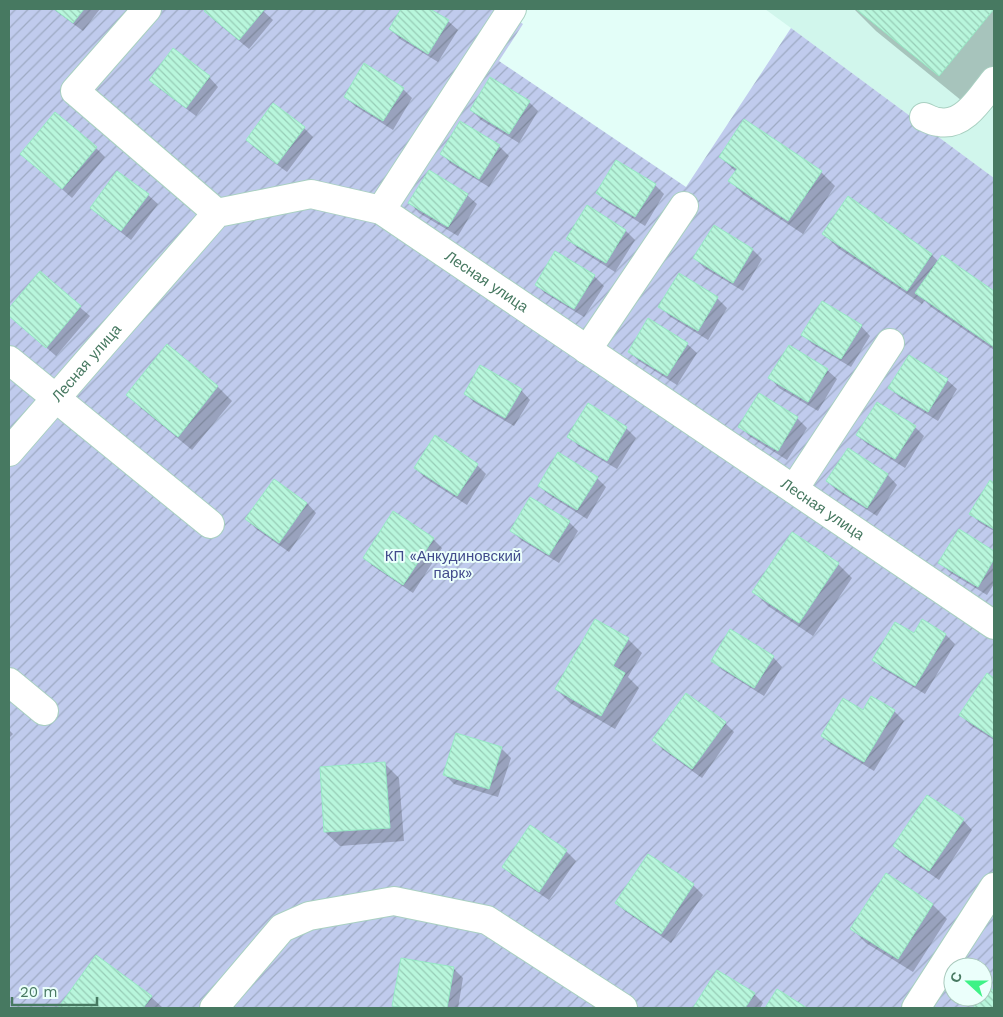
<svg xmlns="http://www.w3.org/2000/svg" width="1003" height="1017" viewBox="0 0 1003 1017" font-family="'Work Sans',sans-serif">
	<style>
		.residential { fill: #d1f6ec }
		.garden { fill: url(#garden-furrows); fill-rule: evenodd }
		.shadow { fill: #0003 }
		.building { fill: url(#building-back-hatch); stroke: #97eac5 }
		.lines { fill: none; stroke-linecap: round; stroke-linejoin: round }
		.minor-casing { stroke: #a9d0c1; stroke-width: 30 }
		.minor { stroke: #fff; stroke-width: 28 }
		.labels { text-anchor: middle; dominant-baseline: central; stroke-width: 4; stroke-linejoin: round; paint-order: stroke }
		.street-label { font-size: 15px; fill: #477961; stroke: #ebfffb }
		.park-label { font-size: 15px; fill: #424b8c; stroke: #ebfffb }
	</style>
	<defs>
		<pattern id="garden-furrows" width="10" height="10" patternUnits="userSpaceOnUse" patternTransform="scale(1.25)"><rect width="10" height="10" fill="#c0cbed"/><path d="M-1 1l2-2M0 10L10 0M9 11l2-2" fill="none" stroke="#9eaac3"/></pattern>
		<pattern id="building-back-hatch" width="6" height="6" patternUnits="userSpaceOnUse" patternTransform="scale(1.25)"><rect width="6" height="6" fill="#b8f6dc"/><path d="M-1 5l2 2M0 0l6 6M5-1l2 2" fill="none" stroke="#97ccb6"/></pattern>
	</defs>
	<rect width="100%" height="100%" fill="#e3fef8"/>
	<!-- residential -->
	<polygon class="residential" points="765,9 994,9 994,178 791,28"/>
	<!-- garden -->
	<path class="garden" d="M9 9H501L523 24 499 61 686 187 791 28 994 178V1008H9ZM953 967H983V997H953Z"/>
	<!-- shadow -->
	<g class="shadow">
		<polygon points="53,9 100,9 83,31"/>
		<polygon points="207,9 261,9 273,20 249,49 215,21 205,11"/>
		<polygon points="403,9 428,9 448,21 458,30 438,62 400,39 390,29"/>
		<polygon points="854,9 994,9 994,93 978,114 876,31"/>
		<polygon points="209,77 218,87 196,116 160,89 151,79"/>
		<polygon points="403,89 412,98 393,130 355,106 345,97"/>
		<polygon points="529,102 538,111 519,143 481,120 471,110"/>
		<polygon points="304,128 313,137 287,172 257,150 247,140"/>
		<polygon points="499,146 509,156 489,187 451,164 442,154"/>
		<polygon points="96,148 105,157 72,198 22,154"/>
		<polygon points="720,157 821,172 835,186 803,234 744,195 730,181 736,172"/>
		<polygon points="655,185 664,194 645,226 607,202 597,193"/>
		<polygon points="148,195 158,204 131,240 101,217 92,208"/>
		<polygon points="467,195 477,204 458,236 419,213 410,203"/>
		<polygon points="714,227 753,250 762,259 743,291 704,268 695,258"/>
		<polygon points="625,230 635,240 615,272 577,248 568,239"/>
		<polygon points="824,234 932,255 938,261 942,256 994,292 994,350 931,307 924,300 922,304 838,248"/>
		<polygon points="40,273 90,316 56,356 9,315 9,310"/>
		<polygon points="680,275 717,298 727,308 708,340 669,316 660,306"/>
		<polygon points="594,276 604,286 584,317 546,294 536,285"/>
		<polygon points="861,326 870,336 851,367 812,344 803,334"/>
		<polygon points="687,344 697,353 677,385 639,361 629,352"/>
		<polygon points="167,346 218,387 232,401 192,450 142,409 128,395"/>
		<polygon points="827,370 837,379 818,411 779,388 770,378"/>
		<polygon points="947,380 957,389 938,421 899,397 890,388"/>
		<polygon points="521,390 530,400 514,426 475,403 465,394"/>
		<polygon points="759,395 797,418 807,428 787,460 749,436 740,426"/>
		<polygon points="588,405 626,428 636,438 617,469 578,446 569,436"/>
		<polygon points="915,427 924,436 905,468 867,444 857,435"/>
		<polygon points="848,450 888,475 897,485 877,516 837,491 827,481"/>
		<polygon points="477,465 486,474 467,505 425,478 415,468"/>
		<polygon points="597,478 606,487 587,519 549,495 539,486"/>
		<polygon points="990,482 994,484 994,531 980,523 971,514"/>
		<polygon points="307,503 316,513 289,552 256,529 247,519"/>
		<polygon points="569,522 578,531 559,563 521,540 511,530"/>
		<polygon points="959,531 994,552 994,584 987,595 949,572 940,562"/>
		<polygon points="433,539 442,548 413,593 374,567 364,558"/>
		<polygon points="838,564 852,578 813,636 768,606 754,592"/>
		<polygon points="923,621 946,635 955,644 925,694 883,669 874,660 915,635"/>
		<polygon points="628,639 642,653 628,677 639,688 615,729 570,703 556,689"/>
		<polygon points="773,657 782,667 764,696 722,670 713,660"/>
		<polygon points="988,675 994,679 994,740 970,725 961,715"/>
		<polygon points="863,711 894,711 904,721 874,771 832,745 822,736"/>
		<polygon points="725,723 734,732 702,778 663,750 654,740"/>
		<polygon points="9,730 13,734 9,738"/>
		<polygon points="501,748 511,758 498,797 454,784 444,774"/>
		<polygon points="385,764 399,778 404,841 340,846 325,832"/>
		<polygon points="963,820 972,830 939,880 904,856 894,846"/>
		<polygon points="566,851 576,861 549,900 513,876 503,866"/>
		<polygon points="649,855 693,885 703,895 671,943 626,912 616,903"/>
		<polygon points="886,875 933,905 947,919 913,972 866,943 852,929"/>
		<polygon points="97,957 151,997 163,1008 60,1008"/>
		<polygon points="453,968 463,978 458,1008 397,1008 394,1005"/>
		<polygon points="718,971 754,994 763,1003 760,1008 695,1008"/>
	</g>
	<!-- building -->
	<g class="building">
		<polygon points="54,9 84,9 73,23"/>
		<polygon points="206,9 263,9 264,10 239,40 204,11"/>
		<polygon points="401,9 430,9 449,20 428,54 389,29"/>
		<polygon points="856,9 994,9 939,76"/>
		<polygon points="173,48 210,76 186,108 149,80"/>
		<polygon points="364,63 404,88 383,121 344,97"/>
		<polygon points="490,77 530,101 509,134 470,110"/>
		<polygon points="273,103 305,127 277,164 246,140"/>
		<polygon points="55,112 97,147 62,189 20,154"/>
		<polygon points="744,119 822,171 788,221 728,181 737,169 719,157"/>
		<polygon points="460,121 500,145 479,179 440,154"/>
		<polygon points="616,160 656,184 635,217 596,193"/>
		<polygon points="429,170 468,194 448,227 408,203"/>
		<polygon points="117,171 149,194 121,231 90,208"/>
		<polygon points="848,196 932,254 907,291 822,234"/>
		<polygon points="587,205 626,230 606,263 566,239"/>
		<polygon points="714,225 753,249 733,283 693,258"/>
		<polygon points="555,251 595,275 574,309 535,285"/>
		<polygon points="942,255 994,291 994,347 915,293"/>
		<polygon points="40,271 81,306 46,348 9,316 9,308"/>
		<polygon points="679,273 718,297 698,331 658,307"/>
		<polygon points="822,301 862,325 841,359 801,335"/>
		<polygon points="648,318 688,343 667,376 628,352"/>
		<polygon points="167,344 218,386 178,437 126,395"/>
		<polygon points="789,345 828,369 808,402 768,378"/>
		<polygon points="909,355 948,379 928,412 888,388"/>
		<polygon points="480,365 522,389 505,418 464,394"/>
		<polygon points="759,393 798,417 778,451 738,427"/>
		<polygon points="877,402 916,426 895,459 856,435"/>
		<polygon points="588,403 627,427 607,461 567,437"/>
		<polygon points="435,435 478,464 457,496 414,468"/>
		<polygon points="848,448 888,474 867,508 826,481"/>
		<polygon points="558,452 598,477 577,510 538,486"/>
		<polygon points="274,479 307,503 279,543 245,519"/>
		<polygon points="990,480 994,483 994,529 969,514"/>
		<polygon points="530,497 570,521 549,555 510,531"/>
		<polygon points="393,511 434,538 403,585 363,558"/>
		<polygon points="959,529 994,551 994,559 978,587 938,563"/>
		<polygon points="792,532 839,563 799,623 752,592"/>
		<polygon points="595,619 629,638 613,666 625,673 601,716 555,689"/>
		<polygon points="922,619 946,634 915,686 872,660 895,622 914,633"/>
		<polygon points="730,629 774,656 754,688 711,661"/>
		<polygon points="987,673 994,678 994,738 959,715"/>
		<polygon points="686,693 726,722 692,769 652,740"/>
		<polygon points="871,696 895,710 864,762 821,736 843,698 863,710"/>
		<polygon points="456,733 502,747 489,789 443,775"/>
		<polygon points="385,762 390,828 324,832 320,767"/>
		<polygon points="927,795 964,819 929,871 893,846"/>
		<polygon points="530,825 567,850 539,892 502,867"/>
		<polygon points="648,854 694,884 661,934 615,903"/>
		<polygon points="886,873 933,904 898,959 850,929"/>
		<polygon points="96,955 152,996 143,1008 58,1008"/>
		<polygon points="401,958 454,967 447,1008 406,1008 392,1006"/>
		<polygon points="717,970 755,993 745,1008 693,1008"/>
		<polygon points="987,986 994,991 994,1008 973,1008 980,997 983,997 983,993"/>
		<polygon points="777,989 807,1008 765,1008"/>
	</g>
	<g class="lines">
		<!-- minor casing -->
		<g class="minor-casing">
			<g id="minor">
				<polyline points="147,9 75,91 217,213"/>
				<path d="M924 117C929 119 934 122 939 122 964 127 981 97 994 81"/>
				<polyline points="381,210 512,9"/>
				<polyline points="587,350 684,206"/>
				<polyline points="9,360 210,524"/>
				<path id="s1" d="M9 452 217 213 311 194 381 210 994 625"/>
				<polyline points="794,489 890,343"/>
				<polyline points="9,682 44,711"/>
				<polyline points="214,1008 282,928 309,916 394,901 487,920 623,1008"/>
				<polyline points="916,1008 994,887"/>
			</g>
		</g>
		<!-- minor -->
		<use href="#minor" class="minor"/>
	</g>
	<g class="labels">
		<!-- street labels -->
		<g class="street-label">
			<text stroke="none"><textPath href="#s1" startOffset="612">Лесная улица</textPath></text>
			<text stroke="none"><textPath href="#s1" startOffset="118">Лесная улица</textPath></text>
			<text stroke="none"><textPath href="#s1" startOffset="1018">Лесная улица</textPath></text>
		</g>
		<!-- park labels -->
		<g class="park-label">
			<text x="453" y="556">КП «Анкудиновский<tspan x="453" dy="17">парк»</tspan></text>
		</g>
	</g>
	<!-- border -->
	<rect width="1003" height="1017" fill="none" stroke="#477961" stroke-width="20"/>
	<!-- north arrow -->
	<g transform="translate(968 982) rotate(291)"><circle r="24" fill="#ebfffb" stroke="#a9c9bd"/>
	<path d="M0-4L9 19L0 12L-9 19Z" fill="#3ef286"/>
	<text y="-8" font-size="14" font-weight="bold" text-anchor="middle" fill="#477961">С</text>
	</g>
	<!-- scale -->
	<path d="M12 997v8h85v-8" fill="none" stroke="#477961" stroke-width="2.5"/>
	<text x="20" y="997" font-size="15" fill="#477961" stroke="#ebfffb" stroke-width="4" paint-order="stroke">20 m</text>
</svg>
